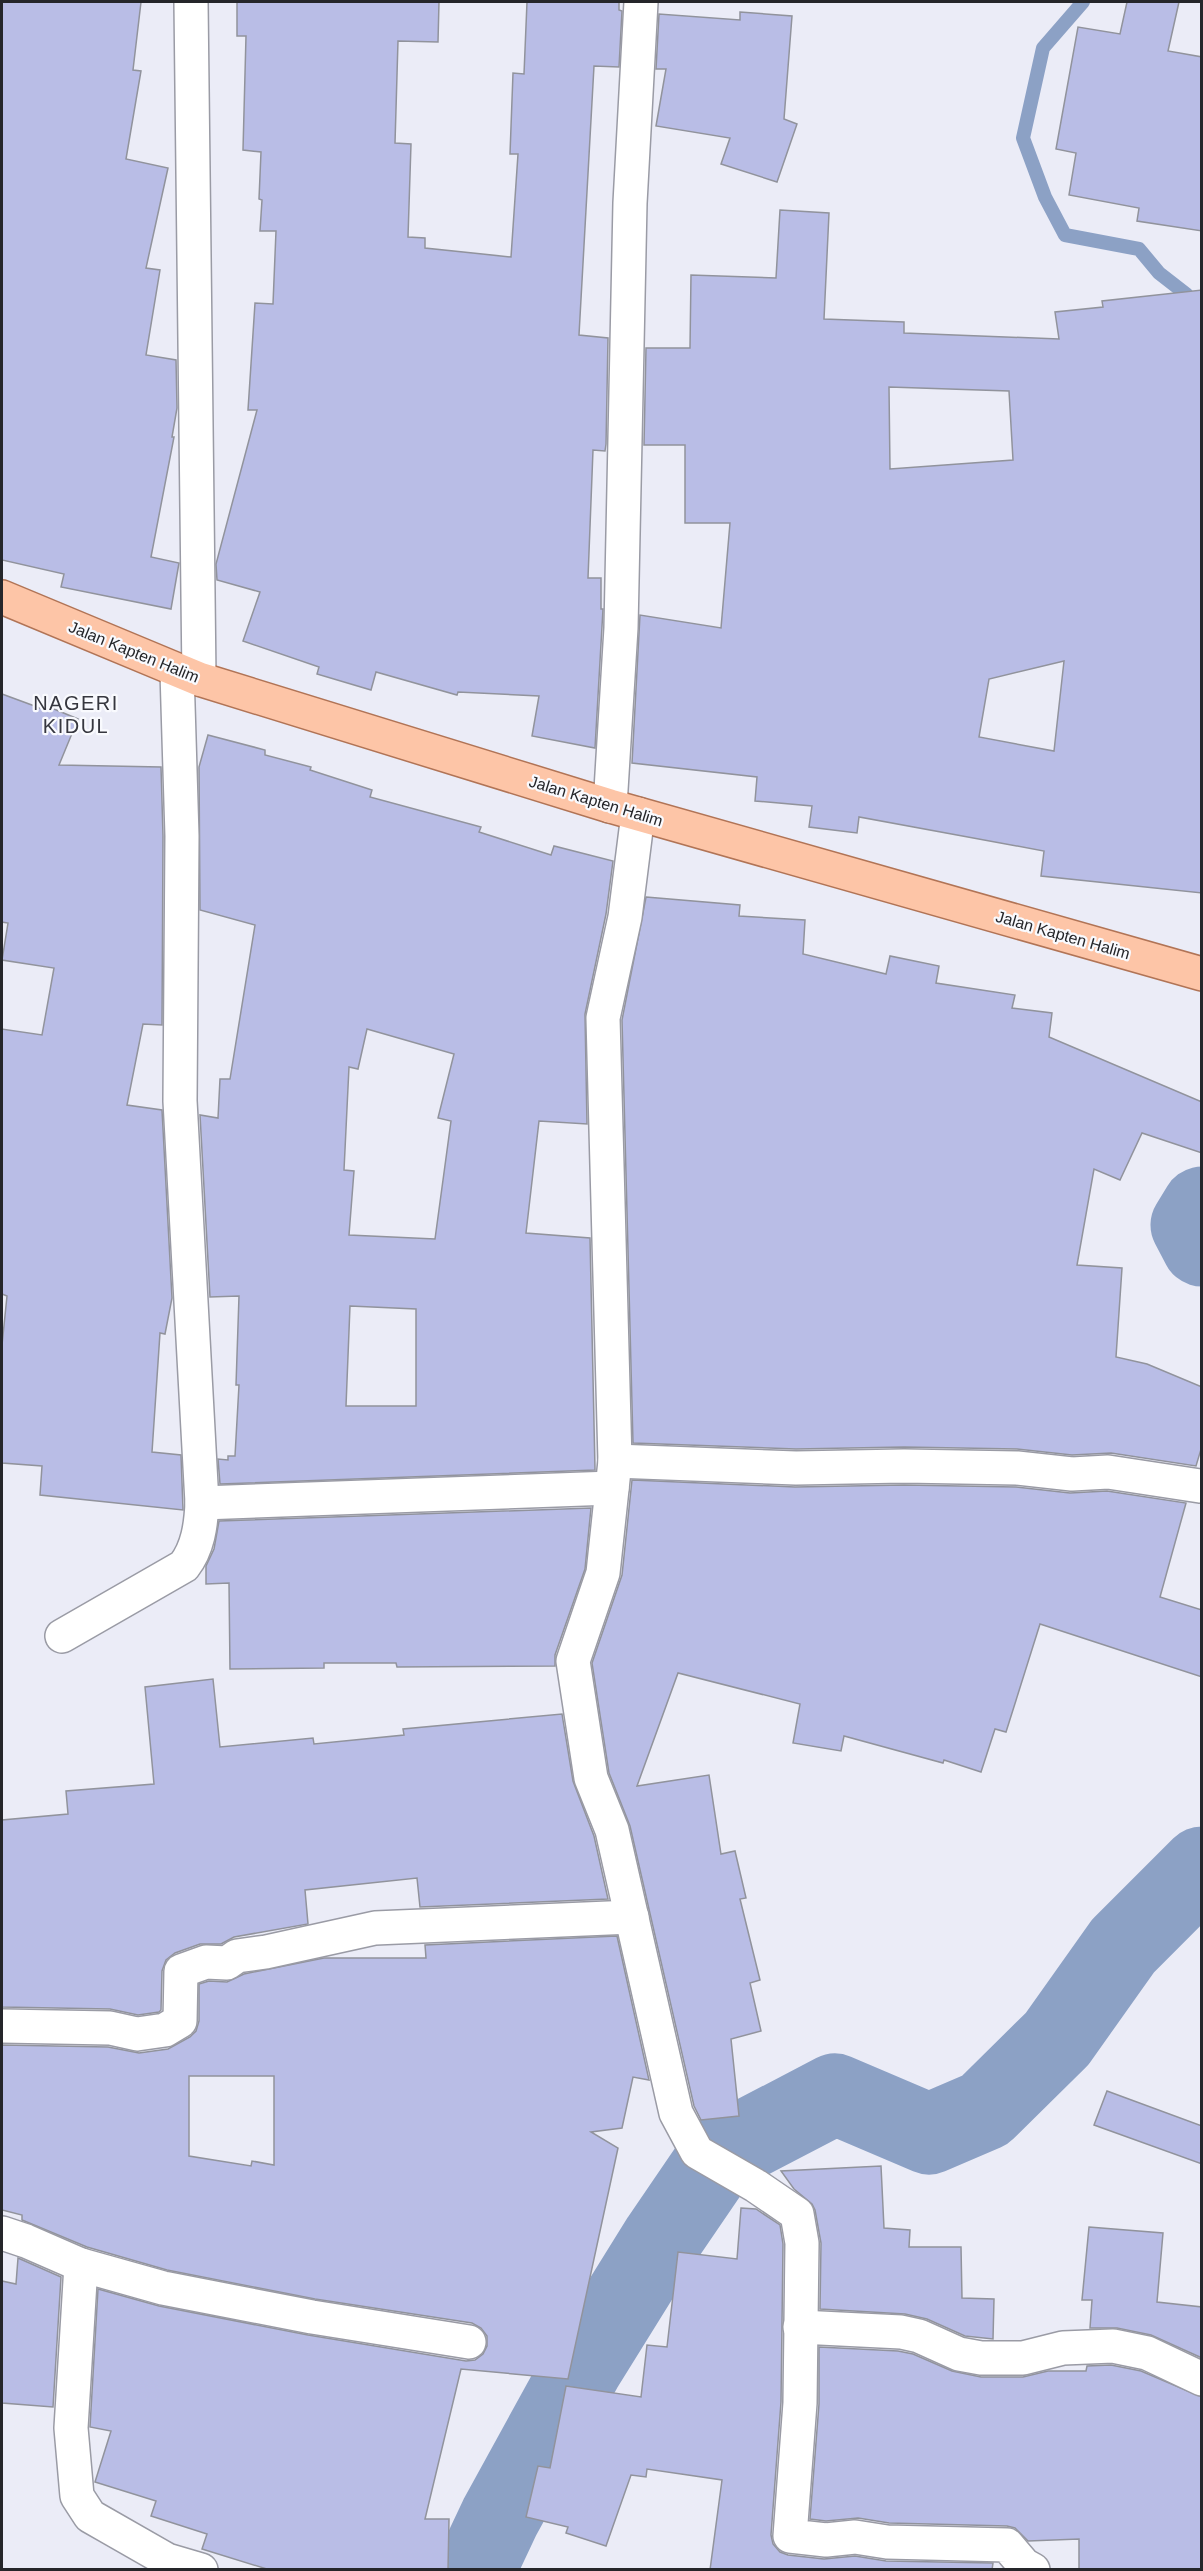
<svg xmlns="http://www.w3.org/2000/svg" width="1203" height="2571" viewBox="0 0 1203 2571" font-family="Helvetica,sans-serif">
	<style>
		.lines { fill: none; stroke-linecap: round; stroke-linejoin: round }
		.stream { stroke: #8ca1c5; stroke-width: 14 }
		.river { stroke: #8ca1c5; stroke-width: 81 }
		.building { fill: #b9bde6; stroke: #91939c; stroke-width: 1.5; fill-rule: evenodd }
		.street-casing { stroke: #9a9ba5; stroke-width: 36 }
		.primary-casing { stroke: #b17456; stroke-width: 36 }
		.street { stroke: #fff; stroke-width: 33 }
		.primary { stroke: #fdc5a7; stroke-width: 33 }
		.labels { text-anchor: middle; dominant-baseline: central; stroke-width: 4.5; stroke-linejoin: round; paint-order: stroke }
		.street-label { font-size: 16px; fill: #25262a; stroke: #f9fafe }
		.quarter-label { font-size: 20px; letter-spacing: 1.5px; fill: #36373f; stroke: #f9fafe }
	</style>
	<rect width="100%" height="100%" fill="#ebecf7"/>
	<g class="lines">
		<!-- stream -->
		<polyline class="stream" points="1083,2 1043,48 1023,138 1045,197 1065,235 1139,249 1159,273 1186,294 1195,305"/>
		<!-- river -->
		<g class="river">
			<polyline points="1202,1207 1191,1225 1202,1246"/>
			<polyline points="475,2570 500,2517 583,2366 662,2239 720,2154 835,2094 929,2134 985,2110 1057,2039 1123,1946 1202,1867"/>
		</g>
	</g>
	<!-- building -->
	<g class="building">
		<polygon points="2,2 141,2 133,70 141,71 126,159 168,168 146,268 160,270 146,355 176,360 177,408 172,437 174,437 151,557 179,563 171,609 61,587 64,574 2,560"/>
		<polygon points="237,2 439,2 438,42 398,41 395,143 411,144 408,237 425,238 425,248 511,257 518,154 510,154 513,73 524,74 527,2 619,2 619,10 622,11 619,67 594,66 579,335 608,338 606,444 605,451 593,450 588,578 601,578 601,609 603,609 595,748 532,736 539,696 458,692 457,695 376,672 371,690 317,674 319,667 243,641 260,592 217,580 216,564 257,410 248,410 255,303 273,304 276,231 260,231 262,200 259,199 261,152 243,150 246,36 237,36"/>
		<polygon points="1127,2 1179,2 1168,51 1202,57 1202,231 1137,221 1139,208 1069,195 1076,153 1056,149 1078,27 1120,34"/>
		<polygon points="740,12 792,16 784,119 797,124 777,182 721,164 730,138 656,126 666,69 656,69 659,14 740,20"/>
		<path d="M780 210 829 213 824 319 904 322V333L1059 339 1055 312 1103 307 1102 301 1202 290V893L1041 876 1044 851 859 817 857 833 809 827 812 806 755 801 757 777 632 763 640 615 721 628 730 523H685V445H644L646 348H690L691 275 776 278ZM889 387 1009 391 1013 460 890 469ZM1064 661 1054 751 979 737 989 679Z"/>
		<polygon points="2,694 40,708 42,704 78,719 59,765 161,767 163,836 162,1025 143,1024 127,1105 162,1110 172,1298 165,1334 160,1333 152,1452 181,1455 183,1510 40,1495 42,1466 2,1463 2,1345 7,1296 2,1294 2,1029 42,1035 54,968 2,960 8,923 2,922"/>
		<path d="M208 735 265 750V755L311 767 310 770 372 790 370 797 481 827 479 832 551 855 554 846 613 861 606 914 585 1014 587 1124 539 1121 526 1233 590 1238 595 1470 220 1484 218 1459 228 1460V1456H235L239 1385H236L239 1296 210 1297 200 1115 218 1118 220 1079H230L255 925 200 910 199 767ZM367 1029 454 1054 438 1118 451 1121 435 1239 349 1235 354 1171 344 1170 349 1067 358 1069ZM350 1306 416 1309V1406H346Z"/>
		<polygon points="646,897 740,905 739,916 805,920 803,954 886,974 890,956 939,966 936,983 1015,995 1012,1008 1052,1013 1049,1037 1202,1102 1202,1153 1142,1133 1120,1180 1094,1169 1077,1265 1122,1268 1116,1357 1147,1364 1202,1387 1202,1446 1196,1466 1111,1453 1072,1455 1017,1449 904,1447 796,1449 633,1443 622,1020"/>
		<polygon points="632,1480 795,1487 904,1485 1016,1487 1070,1493 1107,1491 1186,1503 1160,1597 1202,1610 1202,1677 1040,1624 1006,1732 995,1729 981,1772 944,1760 943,1763 844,1736 841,1751 793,1743 800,1704 678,1673 637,1786 709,1775 721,1854 735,1851 746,1898 740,1899 760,1980 750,1983 761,2031 731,2039 739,2116 701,2120 694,2106 630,1826 609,1773 592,1663 622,1575"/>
		<polygon points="591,1508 585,1569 555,1655 555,1666 397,1667 396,1663 324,1663 324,1668 230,1669 229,1583 206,1584 206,1566 214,1549 219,1521"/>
		<polygon points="213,1679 220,1747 313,1738 314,1744 404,1735 403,1729 562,1714 573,1781 594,1836 608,1899 420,1907 417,1878 305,1890 308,1924 234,1937 221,1944 200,1944 175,1953 166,1960 162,1971 161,2010 159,2012 138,2015 110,2009 2,2007 2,1820 68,1814 66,1791 154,1784 145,1687"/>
		<path d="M617 1936 649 2080 633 2077 622 2128 591 2132 618 2148 568 2379 461 2369 425 2519H449L448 2570H270L202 2549 207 2534 151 2516 156 2501 95 2482 111 2431 90 2427 98 2289 159 2306 308 2335 466 2361 475 2360 483 2354 487 2346V2336L481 2328 472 2323 315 2299 167 2270 87 2247 22 2220V2215L2 2210V2045L108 2047 139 2053 168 2049 190 2037 196 2031 199 2021V1984L209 1981 227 1982 244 1974 324 1958H426L425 1945ZM189 2076H274V2165L252 2161 251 2166 189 2156Z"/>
		<polygon points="1107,2091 1202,2126 1202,2164 1094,2125"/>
		<polygon points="881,2166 884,2228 910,2230 909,2247 961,2247 962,2298 994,2299 993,2339 965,2336 927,2319 905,2314 820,2309 821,2243 815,2210 812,2204 794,2189 781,2171"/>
		<polygon points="741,2208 756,2209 780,2225 783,2244 781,2402 771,2535 773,2544 780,2552 788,2555 824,2559 855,2556 886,2561 993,2563 992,2570 710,2570 722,2480 647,2469 646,2477 631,2475 606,2546 566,2533 568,2527 526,2517 538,2466 550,2468 566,2386 641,2397 647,2345 667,2347 678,2252 737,2259"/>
		<polygon points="1089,2227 1163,2233 1157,2302 1202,2307 1202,2358 1151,2335 1117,2328 1090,2328 1092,2300 1082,2300"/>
		<polygon points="18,2258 61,2277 53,2407 2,2403 2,2281 16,2284"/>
		<polygon points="819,2347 898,2351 913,2354 952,2371 981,2377 1023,2377 1048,2371 1086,2371 1087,2366 1111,2365 1141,2371 1202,2397 1202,2570 1079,2570 1079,2539 1028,2541 1015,2528 1007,2526 889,2523 858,2518 826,2521 810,2519 819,2404"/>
	</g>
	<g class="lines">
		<!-- street casing -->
		<g class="street-casing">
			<g id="street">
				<polyline points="191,2 199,679"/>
				<polyline points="610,806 621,628 630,203 641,2"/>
				<polyline points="638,814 625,917 603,1018 615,1461 603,1573 573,1661 591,1778 612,1830 676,2113 697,2152 756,2186 797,2214 802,2243 800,2403 790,2536 826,2540 855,2537 887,2542 1007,2545 1024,2565 1033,2570"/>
				<polyline points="615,1461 796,1468 904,1466 1017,1468 1072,1474 1108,1472 1200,1486"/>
				<polyline points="202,1503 612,1488"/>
				<path d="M62 1636 184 1566C198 1548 201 1525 202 1503L180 1101 182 836 177 672"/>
				<polyline points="2,2026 110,2028 137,2034 165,2030 180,2021 181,1971 206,1962 227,1963 237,1956 266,1952 375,1928 632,1917"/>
				<polyline points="2,2233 26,2241 81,2265 163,2288 312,2317 469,2342"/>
				<polyline points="81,2265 71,2428 77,2496 90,2516 167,2560 201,2570"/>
				<polyline points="800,2327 901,2332 919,2336 959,2354 981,2358 1023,2358 1063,2348 1113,2346 1147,2353 1202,2379"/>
			</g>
		</g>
		<!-- primary casing -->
		<g class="primary-casing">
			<polyline id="primary" points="2,597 199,679 610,806 1202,974"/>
		</g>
		<!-- street -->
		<use href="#street" class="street"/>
		<!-- primary -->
		<use href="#primary" class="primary"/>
	</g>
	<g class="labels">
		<!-- street labels -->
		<g class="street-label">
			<text transform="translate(134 652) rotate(22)">Jalan Kapten Halim</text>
			<text transform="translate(596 801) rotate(17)">Jalan Kapten Halim</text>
			<text transform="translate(1063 935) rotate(16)">Jalan Kapten Halim</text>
		</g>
		<!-- quarter labels -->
		<g class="quarter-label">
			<text x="76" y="703">NAGERI<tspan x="76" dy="23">KIDUL</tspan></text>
		</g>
	</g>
	<!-- border -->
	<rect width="1203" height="2571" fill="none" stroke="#25262a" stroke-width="6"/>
</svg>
